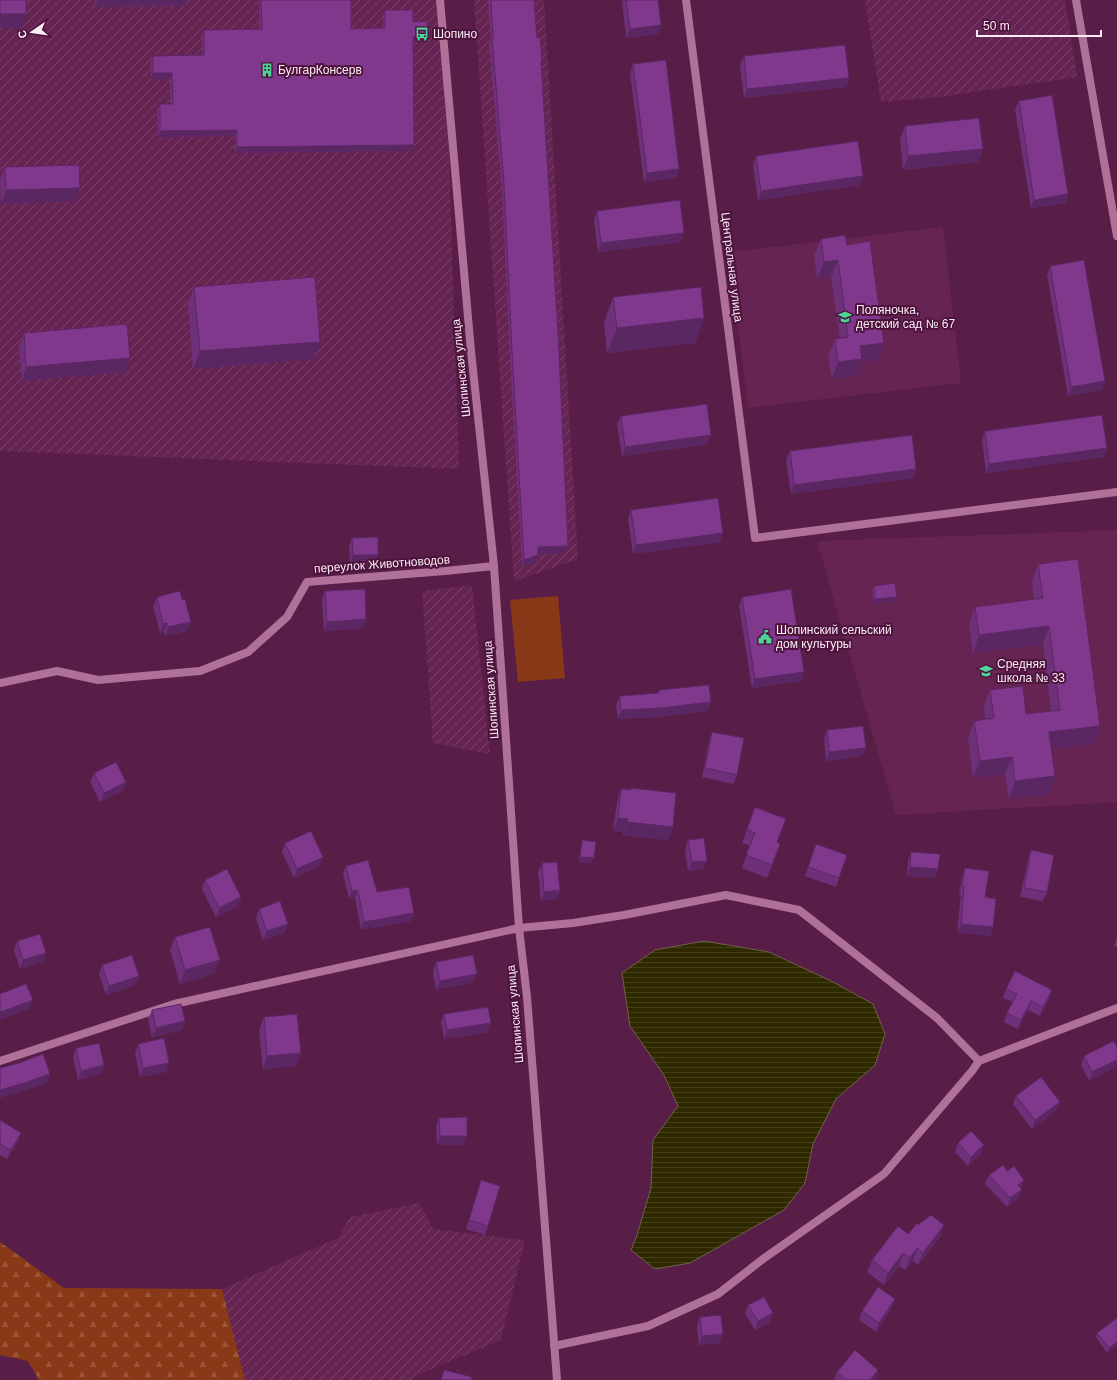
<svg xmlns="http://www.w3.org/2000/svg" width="1117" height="1380" viewBox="0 0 1117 1380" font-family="Arial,sans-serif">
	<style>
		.built { fill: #652452 }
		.industrial { fill: url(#industrial-furrows) }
		.forest { fill: url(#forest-firs) }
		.garden { fill: #893918 }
		.water { fill: url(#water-rules); stroke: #6c644a }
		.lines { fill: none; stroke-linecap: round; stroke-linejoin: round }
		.minor { stroke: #b07199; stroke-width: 8 }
		.tertiary { stroke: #b07199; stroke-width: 8 }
		.wall { fill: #6e3079 }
		.shaded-wall { fill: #5a2763 }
		.building { fill: #80388d; stroke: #5a2763 }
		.labels { text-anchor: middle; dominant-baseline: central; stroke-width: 4; stroke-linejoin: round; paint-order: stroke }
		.poi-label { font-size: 12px; fill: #fbecf5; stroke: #4d133c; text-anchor: start }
		.street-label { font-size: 12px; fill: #fbecf5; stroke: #4d133c }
	</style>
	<defs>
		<pattern id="industrial-furrows" width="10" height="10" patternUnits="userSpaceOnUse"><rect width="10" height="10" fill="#652452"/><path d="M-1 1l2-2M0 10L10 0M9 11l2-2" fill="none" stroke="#7c446c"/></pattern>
		<pattern id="forest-firs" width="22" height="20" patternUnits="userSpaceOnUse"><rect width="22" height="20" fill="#893918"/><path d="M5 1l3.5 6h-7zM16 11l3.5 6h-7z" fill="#9b563a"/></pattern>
		<pattern id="water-rules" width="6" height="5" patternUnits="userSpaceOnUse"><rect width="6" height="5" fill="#2f2900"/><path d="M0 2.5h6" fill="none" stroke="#443e19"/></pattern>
	</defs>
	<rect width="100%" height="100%" fill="#581e47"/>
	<!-- built -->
	<g class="built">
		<polygon points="943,227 961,383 748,408 729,252"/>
		<polygon points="1117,530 1117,802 896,815 817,541"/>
	</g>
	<!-- industrial -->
	<g class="industrial">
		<polygon points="0,0 444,0 459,469 0,451"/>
		<polygon points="474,0 544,0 578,559 518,580 514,581"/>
		<polygon points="865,0 1065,0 1077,77 940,97 881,102"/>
		<polygon points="472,585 490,754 433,743 422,591"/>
		<polygon points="419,1203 433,1229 525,1240 501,1340 413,1377 412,1380 245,1380 222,1289 338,1238 350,1217"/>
	</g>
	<!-- forest -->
	<polygon class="forest" points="0,1242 64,1288 222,1289 245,1380 39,1380 28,1361 0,1355"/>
	<!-- garden -->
	<polygon class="garden" points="558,596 565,678 518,682 510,600"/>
	<!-- water -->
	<polygon class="water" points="704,941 769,952 833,982 873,1004 885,1034 875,1065 836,1099 813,1144 805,1183 784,1210 690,1263 655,1269 631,1250 637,1235 651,1188 653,1140 678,1106 664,1075 630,1026 622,973 655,950"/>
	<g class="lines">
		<!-- minor -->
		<g class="minor">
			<polyline points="686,0 755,538 1117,492"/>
			<polyline points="1076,0 1117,236"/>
			<polyline points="0,683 57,671 98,680 200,671 248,652 287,617 307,582 445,571 494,566"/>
			<polyline points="0,1061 174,1004 519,928 573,923 624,915 726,895 799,910 937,1018 979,1061"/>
			<polyline points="554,1346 648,1326 718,1294 763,1259 884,1174 972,1071 979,1061 1117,1008"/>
		</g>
		<!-- tertiary -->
		<polyline class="tertiary" points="440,0 471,351 494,566 519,928 527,997 557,1380"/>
	</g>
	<!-- wall -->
	<g class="wall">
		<polygon points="95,0 187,0 185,6 95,7"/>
		<polygon points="259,0 351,0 351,29 383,28 383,16 385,10 413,22 428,36 426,42 413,43 414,145 412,151 235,153 235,136 158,137 157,110 160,104 170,104 170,79 151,79 151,61 153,56 202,55 202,36 204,30 259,29"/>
		<polygon points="488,0 534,0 537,38 541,63 568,546 566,553 538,554 536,562 522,566 510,358 502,191 489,45 491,41"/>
		<polygon points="622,0 658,0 658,34 626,38"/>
		<polygon points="744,56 849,78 846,87 744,98 740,65"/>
		<polygon points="633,64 679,169 676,178 644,182 630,73"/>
		<polygon points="1019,101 1068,194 1065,203 1031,208 1015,110"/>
		<polygon points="905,126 983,149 978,162 903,170 900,139"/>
		<polygon points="756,156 860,185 758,200 753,165"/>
		<polygon points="5,167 80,188 75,201 1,204 0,180"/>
		<polygon points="597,211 681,242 598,252 594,220"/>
		<polygon points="821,239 847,245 884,343 878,360 861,362 856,376 832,379 828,357 835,339 840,339 831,277 817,279 814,256"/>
		<polygon points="1050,266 1102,390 1068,396 1047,275"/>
		<polygon points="194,287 314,359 193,369 188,304"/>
		<polygon points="613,297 704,318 695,343 607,353 604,323"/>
		<polygon points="24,333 130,358 125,372 22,381 19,346"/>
		<polygon points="621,416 708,444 622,456 617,425"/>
		<polygon points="985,431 1104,457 986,473 982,440"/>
		<polygon points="790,451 916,469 913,478 791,494 786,460"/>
		<polygon points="631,510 723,533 720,542 633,554 628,519"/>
		<polygon points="352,538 378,555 375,564 350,564 349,547"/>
		<polygon points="1038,564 1100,726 1094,743 1051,749 1055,776 1049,794 1009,799 1005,774 973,778 968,739 974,721 985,720 984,707 990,690 1026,714 1051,711 1043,644 973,653 969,625 975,607 1034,600 1032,582"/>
		<polygon points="874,586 895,601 874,604 872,590"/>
		<polygon points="325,591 363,628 324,631 322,600"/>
		<polygon points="157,597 187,631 165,636 164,632 160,633 153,606"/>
		<polygon points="742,597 804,672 801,681 752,688 739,606"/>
		<polygon points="659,690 711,702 707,711 657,717 618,719 616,705 620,696 657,693"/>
		<polygon points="827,730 862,756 826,761 824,739"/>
		<polygon points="712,732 737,775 733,784 702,777 709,741"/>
		<polygon points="94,773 126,782 123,791 100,802 90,782"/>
		<polygon points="631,788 673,827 668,840 623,835 623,832 613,831 617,802 621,789 630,790"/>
		<polygon points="755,807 777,842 780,844 767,878 742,868 750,846 742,843"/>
		<polygon points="582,840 592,863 579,862 581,845"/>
		<polygon points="688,840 707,861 703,869 688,871 685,849"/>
		<polygon points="285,843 323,857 319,866 294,878 282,852"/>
		<polygon points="816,844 847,855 836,887 805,876"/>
		<polygon points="1031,850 1047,892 1043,901 1020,897 1028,859"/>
		<polygon points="911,852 938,869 935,878 907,876 908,861"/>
		<polygon points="542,863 560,890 557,899 541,901 538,872"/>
		<polygon points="346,866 377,892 414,913 411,921 361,930 355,898 349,899 343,874"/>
		<polygon points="965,868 993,927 990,936 957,932 961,895 959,895 962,877"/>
		<polygon points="205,880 241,897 238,906 216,917 202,889"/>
		<polygon points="259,909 288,924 284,933 263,940 256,918"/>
		<polygon points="175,937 215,973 180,984 170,950"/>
		<polygon points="1117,937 1117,947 1114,946"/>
		<polygon points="17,941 46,953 43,962 20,969 14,950"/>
		<polygon points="436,962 473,982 436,990 433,971"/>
		<polygon points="102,965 139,976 135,985 106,995 99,974"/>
		<polygon points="1006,989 1052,990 1049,999 1040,1016 1028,1010 1018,1029 1004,1022 1007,1013 1013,1002 1003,998"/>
		<polygon points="152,1010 185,1021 182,1030 152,1037 148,1019"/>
		<polygon points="444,1014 488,1032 444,1039 441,1022"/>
		<polygon points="264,1017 301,1053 296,1066 263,1069 259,1030"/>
		<polygon points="1114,1041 1089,1081 1081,1065 1084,1056"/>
		<polygon points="138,1044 169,1063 166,1072 140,1077 135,1053"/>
		<polygon points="76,1048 101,1074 78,1080 73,1057"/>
		<polygon points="1016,1096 1060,1102 1056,1110 1032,1129 1013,1104"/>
		<polygon points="439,1118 464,1145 437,1145 436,1127"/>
		<polygon points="0,1120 21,1133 18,1142 7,1159 0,1155"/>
		<polygon points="958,1143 981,1154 968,1166 955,1152"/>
		<polygon points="989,1175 1021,1189 1022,1190 1018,1199 1007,1207 985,1184"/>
		<polygon points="481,1180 488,1226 485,1235 466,1229"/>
		<polygon points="918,1225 944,1225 940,1237 918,1265 913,1261 905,1270 899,1266 884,1285 867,1272 872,1260 908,1234"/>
		<polygon points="748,1305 770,1322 755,1330 745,1314"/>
		<polygon points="892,1308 876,1332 859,1320 862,1311"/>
		<polygon points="700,1317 720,1343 699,1345 697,1326"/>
		<polygon points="1117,1318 1117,1345 1107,1353 1096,1337 1097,1333"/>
		<polygon points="878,1370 874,1380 834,1380 837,1372"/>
	</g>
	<!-- shaded-wall -->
	<g class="shaded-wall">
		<polygon points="97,0 187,0 185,6 95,7"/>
		<polygon points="0,14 26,14 22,28 0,28"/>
		<polygon points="661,25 658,34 626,38 630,29"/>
		<polygon points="428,36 426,42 411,43 413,37"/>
		<polygon points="153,73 172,73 170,79 151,79"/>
		<polygon points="849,78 846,87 744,98 747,89"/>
		<polygon points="237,130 235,136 158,137 160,131"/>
		<polygon points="414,145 412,151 235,153 237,147"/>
		<polygon points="983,149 978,162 903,170 908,156"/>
		<polygon points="679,169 676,178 644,182 647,173"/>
		<polygon points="863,176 860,185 758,200 761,191"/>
		<polygon points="80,188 75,201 1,204 6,190"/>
		<polygon points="1068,194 1065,203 1031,208 1034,200"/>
		<polygon points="684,233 681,242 598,252 601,243"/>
		<polygon points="838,260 831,277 817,279 824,262"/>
		<polygon points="704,318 695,343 607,353 617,328"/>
		<polygon points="320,342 314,359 193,369 200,351"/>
		<polygon points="884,343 878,360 861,362 856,376 832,379 838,362 860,346"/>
		<polygon points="130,358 125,372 22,381 26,367"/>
		<polygon points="1105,381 1102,390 1068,396 1071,387"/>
		<polygon points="711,435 708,444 622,456 625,447"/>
		<polygon points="1107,448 1104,457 986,473 989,464"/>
		<polygon points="916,469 913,478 791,494 794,485"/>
		<polygon points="723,533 720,542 633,554 636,545"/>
		<polygon points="568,546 566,553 535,554 538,547"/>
		<polygon points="353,555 378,555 375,564 350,564"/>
		<polygon points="538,555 536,562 522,566 524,560"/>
		<polygon points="897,597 895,601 874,604 875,599"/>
		<polygon points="366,619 363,628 324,631 327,622"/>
		<polygon points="191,622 187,631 165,636 168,627"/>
		<polygon points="167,623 164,632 160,633 163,624"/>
		<polygon points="1049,626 1043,644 973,653 979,635"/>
		<polygon points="804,672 801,681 752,688 755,679"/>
		<polygon points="711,702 707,711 657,717 618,719 621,710"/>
		<polygon points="1100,726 1094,743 1043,750 1049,732"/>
		<polygon points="866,748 862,756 826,761 829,752"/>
		<polygon points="1012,757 1005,774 973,778 980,761"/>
		<polygon points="1055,776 1049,794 1009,799 1015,781"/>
		<polygon points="126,782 123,791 100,802 104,793"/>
		<polygon points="618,818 628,819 623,832 613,831"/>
		<polygon points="627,822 673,827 668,840 623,835"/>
		<polygon points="323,857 319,866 294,878 297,869"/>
		<polygon points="580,857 594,858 592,863 579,862"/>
		<polygon points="707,861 703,869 688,871 692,862"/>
		<polygon points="910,867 938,869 935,878 907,876"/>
		<polygon points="358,890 355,898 349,899 352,891"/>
		<polygon points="560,890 557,899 541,901 544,892"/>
		<polygon points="241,897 238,906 216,917 219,908"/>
		<polygon points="414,913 411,921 361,930 364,922"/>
		<polygon points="288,924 284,933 263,940 267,931"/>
		<polygon points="961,924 993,927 990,936 957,932"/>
		<polygon points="46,953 43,962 20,969 23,960"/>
		<polygon points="220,960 215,973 180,984 185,970"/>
		<polygon points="477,974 473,982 436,990 440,981"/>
		<polygon points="139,976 135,985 106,995 109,986"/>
		<polygon points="1052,990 1049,999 1040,1016 1043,1007"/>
		<polygon points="33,1000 29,1009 0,1020 0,1014 1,1012"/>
		<polygon points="1031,1001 1028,1010 1018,1029 1021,1020"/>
		<polygon points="185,1021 182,1030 152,1037 156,1028"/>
		<polygon points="491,1023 488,1032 444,1039 447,1030"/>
		<polygon points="301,1053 296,1066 263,1069 267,1056"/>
		<polygon points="1117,1060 1117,1067 1089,1081 1092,1072"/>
		<polygon points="169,1063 166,1072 140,1077 143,1068"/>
		<polygon points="104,1065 101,1074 78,1080 81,1071"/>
		<polygon points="50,1074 47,1083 21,1092 0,1098 0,1090"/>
		<polygon points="1060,1102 1056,1110 1032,1129 1035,1120"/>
		<polygon points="21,1133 18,1142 7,1159 11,1150"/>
		<polygon points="440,1136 467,1136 464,1145 437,1145"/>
		<polygon points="984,1145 981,1154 968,1166 971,1157"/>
		<polygon points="1024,1180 1021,1189 1018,1185"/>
		<polygon points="1022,1190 1018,1199 1007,1207 1010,1198"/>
		<polygon points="944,1225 940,1237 918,1265 923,1253"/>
		<polygon points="917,1248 913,1261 905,1270 910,1258"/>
		<polygon points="903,1253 899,1266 884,1285 888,1273"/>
		<polygon points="895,1299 892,1308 876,1332 879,1323"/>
		<polygon points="773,1313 770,1322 755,1330 758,1321"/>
		<polygon points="723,1334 720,1343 699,1345 702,1336"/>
		<polygon points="1117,1342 1117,1345 1107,1353 1109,1348"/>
		<polygon points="878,1370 875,1379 874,1380 870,1380"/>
	</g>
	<!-- building -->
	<g class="building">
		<rect x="0" y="0" width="26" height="14"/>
		<polygon points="261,0 351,0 351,29 385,28 385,10 413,10 413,22 427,21 428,36 413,37 414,145 237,147 237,130 160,131 160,104 173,104 172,73 153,73 153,56 204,55 204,30 262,29"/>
		<polygon points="491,0 534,0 537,38 540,37 542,61 541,61 558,331 568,546 538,547 538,555 524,560 512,351 504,184 492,38 493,38"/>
		<polygon points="626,0 658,0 661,25 630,29"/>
		<polygon points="845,45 849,78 747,89 744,56"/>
		<polygon points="666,60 679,169 647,173 633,64"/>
		<polygon points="1052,95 1068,194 1034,200 1019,101"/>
		<polygon points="979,118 983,149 908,156 905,126"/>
		<polygon points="858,141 863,176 761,191 756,156"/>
		<polygon points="79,165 80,188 6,190 5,167"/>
		<polygon points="680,200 684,233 601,243 597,211"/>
		<polygon points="845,235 847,245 870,241 884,343 860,346 862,359 838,362 835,339 848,337 838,260 824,262 821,239"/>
		<polygon points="1084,260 1105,381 1071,387 1050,266"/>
		<polygon points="315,277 320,342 200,351 194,287"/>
		<polygon points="701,287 704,318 617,328 613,297"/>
		<polygon points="127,324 130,358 26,367 24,333"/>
		<polygon points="707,404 711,435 625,447 621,416"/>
		<polygon points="1102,415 1107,448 989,464 985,431"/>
		<polygon points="912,435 916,469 794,485 790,451"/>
		<polygon points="718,498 723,533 636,545 631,510"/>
		<polygon points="378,537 378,555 353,555 352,538"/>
		<polygon points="1078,559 1100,726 1049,732 1055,776 1015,781 1012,757 980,761 974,721 994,718 990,690 1023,686 1026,714 1060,710 1049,626 979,635 975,607 1043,598 1038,564"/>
		<polygon points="895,583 897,597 875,599 874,586"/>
		<polygon points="365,589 366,619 327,622 325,591"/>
		<polygon points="791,589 804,672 755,679 742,597"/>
		<polygon points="180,591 182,600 185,599 191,622 168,627 167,623 163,624 157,597"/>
		<polygon points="709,685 711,702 661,708 621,710 620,696 659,693 659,690"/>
		<polygon points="863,726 866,748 829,752 827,730"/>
		<polygon points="712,732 744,738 737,775 705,768"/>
		<polygon points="116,762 126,782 104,793 94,773"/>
		<polygon points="631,788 676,793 673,827 627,822 628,819 618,818 621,789 631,790"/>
		<polygon points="755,807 786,819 777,842 780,844 772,865 746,855 755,833 747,829"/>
		<polygon points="311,831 323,857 297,869 285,843"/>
		<polygon points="704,838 707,861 692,862 688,840"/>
		<polygon points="582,840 596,842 594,858 580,857"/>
		<polygon points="816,844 847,855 839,878 808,867"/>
		<polygon points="1031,850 1054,855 1047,892 1024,888"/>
		<polygon points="911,852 940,854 938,869 910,867"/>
		<polygon points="368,860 377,892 409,887 414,913 364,922 358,890 352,891 346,866"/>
		<polygon points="557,862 560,890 544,892 542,863"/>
		<polygon points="965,868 989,871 985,897 996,899 993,927 961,924 964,886 962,886"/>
		<polygon points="227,869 241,897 219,908 205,880"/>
		<polygon points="280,901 288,924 267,931 259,909"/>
		<polygon points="210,927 220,960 185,970 175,937"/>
		<polygon points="40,934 46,953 23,960 17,941"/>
		<polygon points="132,955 139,976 109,986 102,965"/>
		<polygon points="473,955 477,974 440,981 436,962"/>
		<polygon points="1015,971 1052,990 1043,1007 1031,1001 1021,1020 1007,1013 1017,994 1006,989"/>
		<polygon points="26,984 33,1000 1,1012 0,1010 0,994"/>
		<polygon points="181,1004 185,1021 156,1028 152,1010"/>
		<polygon points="488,1007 491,1023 447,1030 444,1014"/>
		<polygon points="297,1014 301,1053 267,1056 264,1017"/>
		<polygon points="164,1038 169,1063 143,1068 138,1044"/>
		<polygon points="1114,1041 1117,1047 1117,1060 1092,1072 1084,1056"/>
		<polygon points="99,1043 104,1065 81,1071 76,1048"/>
		<polygon points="43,1054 50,1074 24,1083 0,1090 0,1068 19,1063"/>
		<polygon points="1041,1077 1060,1102 1035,1120 1016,1096"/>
		<polygon points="467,1117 467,1136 440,1136 439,1118"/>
		<polygon points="0,1120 21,1133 11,1150 0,1144"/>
		<polygon points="971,1131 984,1145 971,1157 958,1143"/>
		<polygon points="1003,1165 1007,1171 1014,1166 1024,1180 1018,1185 1022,1190 1010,1198 989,1175"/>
		<polygon points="481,1180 500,1186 488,1226 469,1220"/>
		<polygon points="931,1215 944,1225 923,1253 917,1248 910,1258 903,1253 888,1273 872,1260 898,1226 908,1234 917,1223 918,1225"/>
		<polygon points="878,1287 895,1299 879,1323 862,1311"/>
		<polygon points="764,1297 773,1313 758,1321 748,1305"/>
		<polygon points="721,1315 723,1334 702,1336 700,1317"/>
		<polygon points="1117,1318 1117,1342 1109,1348 1097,1333"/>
		<polygon points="855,1350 878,1370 870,1380 846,1380 837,1372"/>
		<polygon points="444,1370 472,1377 471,1380 441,1380"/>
	</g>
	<!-- icons -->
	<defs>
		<g id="bus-bare" transform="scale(1.08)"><path d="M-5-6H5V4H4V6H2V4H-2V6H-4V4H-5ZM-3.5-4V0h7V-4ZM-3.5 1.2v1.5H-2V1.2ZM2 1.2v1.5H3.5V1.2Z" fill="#4ed399" stroke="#4d133c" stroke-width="2.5" paint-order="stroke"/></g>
		<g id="building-bare" transform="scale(1.08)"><path d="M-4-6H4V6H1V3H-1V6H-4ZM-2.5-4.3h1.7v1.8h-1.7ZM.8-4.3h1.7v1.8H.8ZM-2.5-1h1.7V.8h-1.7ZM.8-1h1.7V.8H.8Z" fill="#4ed399" stroke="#4d133c" stroke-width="2.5" paint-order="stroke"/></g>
		<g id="school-bare" transform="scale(1.08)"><path d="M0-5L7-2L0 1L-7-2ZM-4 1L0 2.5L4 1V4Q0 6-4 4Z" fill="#4ed399" stroke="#4d133c" stroke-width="2.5" paint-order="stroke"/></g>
		<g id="civic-bare" transform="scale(1.08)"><path d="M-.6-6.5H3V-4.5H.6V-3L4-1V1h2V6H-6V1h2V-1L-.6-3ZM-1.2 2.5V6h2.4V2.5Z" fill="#4ed399" stroke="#4d133c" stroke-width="2.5" paint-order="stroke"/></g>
	</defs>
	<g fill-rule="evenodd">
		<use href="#bus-bare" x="422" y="34"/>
		<use href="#building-bare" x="267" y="70"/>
		<use href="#school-bare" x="845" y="317"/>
		<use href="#civic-bare" x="765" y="637"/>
		<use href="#school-bare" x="986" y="671"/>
	</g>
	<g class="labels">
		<!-- poi labels -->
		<g class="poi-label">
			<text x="433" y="34">Шопино</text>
			<text x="278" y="70">БулгарКонсерв</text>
			<text x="856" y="310">Поляночка,<tspan x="856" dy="14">детский сад № 67</tspan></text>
			<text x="776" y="630">Шопинский сельский<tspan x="776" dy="14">дом культуры</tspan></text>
			<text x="997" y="664">Средняя<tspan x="997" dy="14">школа № 33</tspan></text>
		</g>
		<!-- street labels -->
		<g class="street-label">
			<text transform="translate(732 267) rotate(83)">Центральная улица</text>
			<text transform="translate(461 368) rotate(-96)">Шопинская улица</text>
			<text transform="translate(382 564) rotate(-4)">переулок Животноводов</text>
			<text transform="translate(491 690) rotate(-94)">Шопинская улица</text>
			<text transform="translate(515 1014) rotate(-95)">Шопинская улица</text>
		</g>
	</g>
	<!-- north arrow -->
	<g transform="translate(32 32) rotate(257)" stroke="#4d133c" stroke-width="3" paint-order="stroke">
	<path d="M0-3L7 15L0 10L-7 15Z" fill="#fbecf5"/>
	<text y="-6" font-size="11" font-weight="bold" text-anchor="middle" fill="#fbecf5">С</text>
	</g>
	<!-- scale -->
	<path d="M977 30v6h124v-6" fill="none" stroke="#fbecf5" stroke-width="2"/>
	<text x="983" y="30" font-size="12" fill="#fbecf5" stroke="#4d133c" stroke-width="3" paint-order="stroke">50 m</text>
</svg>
